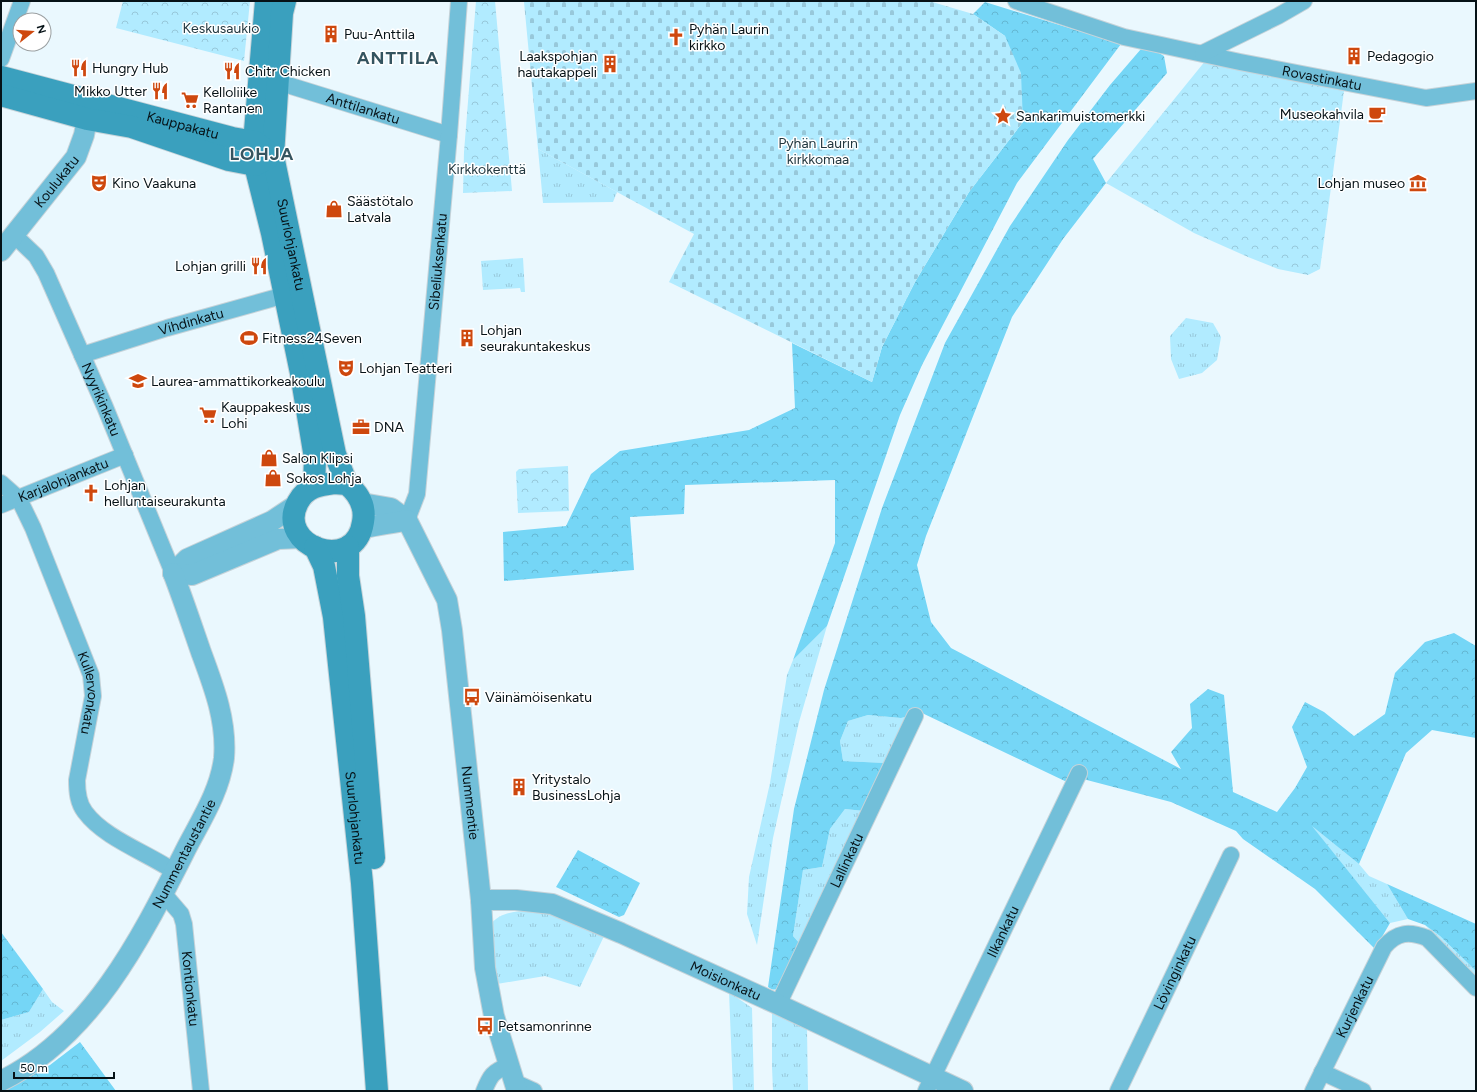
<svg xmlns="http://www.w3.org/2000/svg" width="1477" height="1092" viewBox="0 0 1477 1092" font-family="Figtree,sans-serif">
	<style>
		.grass { fill: url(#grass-tufts) }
		.forest { fill: url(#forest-crowns) }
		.cemetery { fill: url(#cemetery-stones) }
		.park { fill: url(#park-crowns) }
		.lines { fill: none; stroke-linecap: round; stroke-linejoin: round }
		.minor-casing { stroke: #c6d3d9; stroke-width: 18 }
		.tertiary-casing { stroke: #c6d3d9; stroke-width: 22 }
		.secondary-casing { stroke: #c6d3d9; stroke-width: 24 }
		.minor { stroke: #72bfd9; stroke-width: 16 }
		.tertiary { stroke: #72bfd9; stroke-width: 20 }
		.secondary { stroke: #3aa0be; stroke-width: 22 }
		.labels { text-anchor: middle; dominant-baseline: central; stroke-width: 3; stroke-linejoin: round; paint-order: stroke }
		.park-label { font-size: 14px; fill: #223840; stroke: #fff }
		.poi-label { font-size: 14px; fill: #061217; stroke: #fff; text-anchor: start }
		.street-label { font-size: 14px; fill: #061217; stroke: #fff }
		.district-label { font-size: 18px; font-weight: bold; letter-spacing: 1px; fill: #35545f; stroke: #fff }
	</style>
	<defs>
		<pattern id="grass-tufts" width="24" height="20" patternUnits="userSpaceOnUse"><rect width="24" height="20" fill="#b1ebff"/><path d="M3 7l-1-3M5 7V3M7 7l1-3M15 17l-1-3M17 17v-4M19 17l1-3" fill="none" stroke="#97c8da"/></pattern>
		<pattern id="forest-crowns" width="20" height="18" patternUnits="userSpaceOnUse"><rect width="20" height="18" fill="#75d6f6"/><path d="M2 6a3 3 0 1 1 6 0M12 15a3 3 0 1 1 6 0" fill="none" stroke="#64b7d2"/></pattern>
		<pattern id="cemetery-stones" width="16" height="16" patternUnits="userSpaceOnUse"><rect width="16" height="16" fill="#b1ebff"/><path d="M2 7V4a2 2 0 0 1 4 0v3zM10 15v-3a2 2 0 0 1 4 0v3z" fill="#97c8da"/></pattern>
		<pattern id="park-crowns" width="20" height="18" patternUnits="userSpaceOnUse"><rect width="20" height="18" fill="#b1ebff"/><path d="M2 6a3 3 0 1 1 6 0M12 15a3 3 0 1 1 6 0" fill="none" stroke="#97c8da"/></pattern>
	</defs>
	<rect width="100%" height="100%" fill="#eaf8fe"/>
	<!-- grass -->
	<g class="grass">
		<polygon points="538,149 617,192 613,202 543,203"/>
		<polygon points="523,258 525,292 521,292 520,288 483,290 481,261"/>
		<polygon points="1186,318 1213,323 1221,337 1217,360 1202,373 1179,379 1171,359 1170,336"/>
		<polygon points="827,626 799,722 773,838 757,945 747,914 749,877 770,783 787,675 793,660"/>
		<polygon points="868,715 901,718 909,716 885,763 843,761 840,741 848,721"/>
		<polygon points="845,809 864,811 801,945 793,936 803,870 822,867 830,829"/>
		<polygon points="1310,824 1359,864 1369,876 1387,884 1408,919 1390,923"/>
		<path d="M533 910 549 911 605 934 580 987 545 976 497 984 489 926C501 911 515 912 533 910Z"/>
		<polygon points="1425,925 1440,936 1476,971 1476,977"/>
		<polygon points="43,989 52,1002 64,1011 40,1032 1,1061 1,1020 29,1012"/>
		<polygon points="729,992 752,1008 754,1091 733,1091"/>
		<polygon points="772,1013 807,1029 808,1091 773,1091 772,1067"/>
	</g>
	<!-- forest -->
	<g class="forest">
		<polygon points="985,2 1121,44 1017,183 922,365 900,415 827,626 793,660 835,543 835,480 685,485 684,514 630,517 634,570 504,581 503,532 566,526 591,474 620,451 749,430 795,408 792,343 872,382 882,347 915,282 969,192 1023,122 1005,36 973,14"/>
		<path d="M1141 49 1154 50 1164 56 1167 73 1093 159 1106 183 1063 239 1012 317 926 536 917 565 931 622 951 648 1181 769 1171 752 1192 728 1190 704 1208 689 1224 695 1233 792 1277 812 1295 788 1307 767 1292 727 1305 702 1324 712 1354 736 1385 714 1395 673 1425 642 1454 633 1476 646V738L1432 730 1406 753 1359 864 1312 826 1390 923 1375 949 1315 889 1243 839 1236 831 1171 802 1083 779 1069 783 922 713 901 718 868 715 848 721 840 741 843 761 885 763 864 811 845 809 830 829 822 867 803 870 793 936 801 945 782 986C776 990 774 991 768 987L794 809 824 690 882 508 945 343 1010 226 1068 140 1110 85Z"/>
		<polygon points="578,850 640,883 624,915 619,917 556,887"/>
		<polygon points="1387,884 1476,924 1476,971 1440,936 1425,925 1408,919"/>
		<polygon points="1,932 43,989 29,1012 1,1020"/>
		<polygon points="80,1042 116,1091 3,1091 50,1065"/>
	</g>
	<!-- cemetery -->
	<polygon class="cemetery" points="526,1 929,1 973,14 1005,36 1021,73 1023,122 969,192 915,282 882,347 872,382 669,282 694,234 538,149 524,2"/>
	<!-- park -->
	<g class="park">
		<polygon points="123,1 250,1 244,61 116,28"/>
		<polygon points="476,1 495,1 512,191 463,193 464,152"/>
		<polygon points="1206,60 1344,91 1320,269 1308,275 1278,269 1248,257 1194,233 1106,183"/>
		<polygon points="568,466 569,511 518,513 516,472 519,469"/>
	</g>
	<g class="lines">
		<!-- minor casing -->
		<g class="minor-casing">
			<g id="minor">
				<path id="s1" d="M1016 1 1124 37 1240 62 1426 98 1476 91"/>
				<polyline points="1203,53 1278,16 1304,1"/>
				<polyline points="1,59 22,1"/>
				<path id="s2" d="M278 82 449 135"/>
				<path id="s3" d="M14 235 36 256 46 273 105 407 173 573"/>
				<path id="s4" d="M82 355 167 328 285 295"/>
				<path id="s5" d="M1 483 19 499 33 528 91 675 93 696 77 780C77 792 78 803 85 812 105 839 148 853 175 872"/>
				<path id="s6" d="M1 505 125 455"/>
				<path id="s7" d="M407 520 417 494 449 135 459 1"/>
				<path id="s8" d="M163 893 181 914 184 924 201 1091"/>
				<path id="s9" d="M778 1005 915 716"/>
				<polyline points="1322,1072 1363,1091"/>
				<polyline points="514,1082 534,1091"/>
				<path d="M484 1091C490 1076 493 1071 508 1066"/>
				<path id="s10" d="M926 1091 1079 773"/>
				<path id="s11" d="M1118 1091 1231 855"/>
				<path id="s12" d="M1313 1091 1384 947C1397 932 1409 931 1427 938L1476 988"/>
			</g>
		</g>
		<!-- tertiary casing -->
		<g class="tertiary-casing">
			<g id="tertiary">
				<path id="s13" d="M1 251 76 157 84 135 90 103"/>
				<path id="s14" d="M362 503 391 508 407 520 447 600 452 630 481 900 485 968 494 1016 517 1091"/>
				<path d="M362 529C377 524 392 524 407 520"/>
				<polyline points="173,573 187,559 272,521 296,505"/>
				<polyline points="173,573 192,575 278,539 302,538"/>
				<path id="s15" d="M481 900H516L552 904 621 933 775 1003 963 1091"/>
				<path id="s16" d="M1 1081C93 1036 142 936 186 849 201 820 220 791 224 758 227 721 214 687 201 652 192 626 183 599 173 573"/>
			</g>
		</g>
		<!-- secondary casing -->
		<g class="secondary-casing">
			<g id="secondary">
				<polyline points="266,1 255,131 255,165 272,233 301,373 315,458 314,486"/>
				<path id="s17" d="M285 1 282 13 273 156 335 454 347 484"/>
				<path id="s18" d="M1 77 232 138 255 142 267 151"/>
				<polyline points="1,95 87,119 132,127 229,160 255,165 268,158"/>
				<path d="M334 483 347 484C359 494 366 506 363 522 355 576 274 546 298 502 306 487 319 485 334 483Z"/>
				<path id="s19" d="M315 547 324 566 334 617 362 883 377 1091"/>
				<polyline points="348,547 348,576 354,616 374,858"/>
			</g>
		</g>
		<!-- minor -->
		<use href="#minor" class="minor"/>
		<!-- tertiary -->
		<use href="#tertiary" class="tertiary"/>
		<!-- secondary -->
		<use href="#secondary" class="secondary"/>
	</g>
	<!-- icons -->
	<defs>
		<g id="building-bare" transform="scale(1.38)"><path d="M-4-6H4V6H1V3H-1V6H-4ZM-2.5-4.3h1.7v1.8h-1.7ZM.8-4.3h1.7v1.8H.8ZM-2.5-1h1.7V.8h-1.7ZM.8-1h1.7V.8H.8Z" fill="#ce480e" stroke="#fff" stroke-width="2.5" paint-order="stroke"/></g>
		<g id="church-bare" transform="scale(1.38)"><path d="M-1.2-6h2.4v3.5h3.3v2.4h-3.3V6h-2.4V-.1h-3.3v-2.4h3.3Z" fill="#ce480e" stroke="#fff" stroke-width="2.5" paint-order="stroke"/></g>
		<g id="restaurant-bare" transform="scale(1.38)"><path d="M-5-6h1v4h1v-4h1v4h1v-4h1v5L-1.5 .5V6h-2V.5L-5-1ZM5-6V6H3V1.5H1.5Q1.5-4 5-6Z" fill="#ce480e" stroke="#fff" stroke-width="2.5" paint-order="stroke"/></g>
		<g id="supermarket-bare" transform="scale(1.38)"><path d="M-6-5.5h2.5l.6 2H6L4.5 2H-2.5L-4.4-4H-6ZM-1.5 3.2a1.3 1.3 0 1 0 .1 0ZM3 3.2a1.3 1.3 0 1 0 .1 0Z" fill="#ce480e" stroke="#fff" stroke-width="2.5" paint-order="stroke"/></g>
		<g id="cafe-bare" transform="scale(1.38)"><path d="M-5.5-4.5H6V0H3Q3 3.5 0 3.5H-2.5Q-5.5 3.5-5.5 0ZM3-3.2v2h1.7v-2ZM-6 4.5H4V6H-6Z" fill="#ce480e" stroke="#fff" stroke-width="2.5" paint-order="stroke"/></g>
		<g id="sight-bare" transform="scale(1.38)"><path d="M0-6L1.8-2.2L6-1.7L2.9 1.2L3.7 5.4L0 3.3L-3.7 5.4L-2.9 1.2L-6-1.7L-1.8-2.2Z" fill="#ce480e" stroke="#fff" stroke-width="2.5" paint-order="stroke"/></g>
		<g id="theatre-bare" transform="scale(1.38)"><path d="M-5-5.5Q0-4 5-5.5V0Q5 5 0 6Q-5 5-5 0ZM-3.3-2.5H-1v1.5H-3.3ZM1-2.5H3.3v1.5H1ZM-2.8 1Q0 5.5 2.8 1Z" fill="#ce480e" stroke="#fff" stroke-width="2.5" paint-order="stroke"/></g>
		<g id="museum-bare" transform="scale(1.38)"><path d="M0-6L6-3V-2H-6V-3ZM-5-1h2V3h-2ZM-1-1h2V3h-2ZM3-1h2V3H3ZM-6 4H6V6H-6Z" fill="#ce480e" stroke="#fff" stroke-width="2.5" paint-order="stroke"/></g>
		<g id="shop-bare" transform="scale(1.38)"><path d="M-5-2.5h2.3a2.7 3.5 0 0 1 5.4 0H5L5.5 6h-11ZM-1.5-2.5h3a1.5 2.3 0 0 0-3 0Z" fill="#ce480e" stroke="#fff" stroke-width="2.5" paint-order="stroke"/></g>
		<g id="stadium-bare" transform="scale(1.38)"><path d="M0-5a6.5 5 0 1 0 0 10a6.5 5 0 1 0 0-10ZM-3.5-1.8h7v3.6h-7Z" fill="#ce480e" stroke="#fff" stroke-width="2.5" paint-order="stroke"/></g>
		<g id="university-bare" transform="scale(1.38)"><path d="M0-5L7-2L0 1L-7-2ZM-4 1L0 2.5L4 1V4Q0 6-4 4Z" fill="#ce480e" stroke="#fff" stroke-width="2.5" paint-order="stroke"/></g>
		<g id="office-bare" transform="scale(1.38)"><path d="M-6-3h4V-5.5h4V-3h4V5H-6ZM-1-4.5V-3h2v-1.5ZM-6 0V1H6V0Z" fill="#ce480e" stroke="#fff" stroke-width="2.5" paint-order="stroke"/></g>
		<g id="bus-bare" transform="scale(1.38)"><path d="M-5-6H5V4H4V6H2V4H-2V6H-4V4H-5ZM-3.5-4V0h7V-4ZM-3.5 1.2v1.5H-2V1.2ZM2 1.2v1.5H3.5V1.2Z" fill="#ce480e" stroke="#fff" stroke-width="2.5" paint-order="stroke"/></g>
	</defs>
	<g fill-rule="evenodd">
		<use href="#building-bare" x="331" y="34"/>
		<use href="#church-bare" x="676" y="37"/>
		<use href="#building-bare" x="1354" y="56"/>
		<use href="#building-bare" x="610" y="64"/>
		<use href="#restaurant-bare" x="79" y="68"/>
		<use href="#restaurant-bare" x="232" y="71"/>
		<use href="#restaurant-bare" x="160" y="91"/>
		<use href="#supermarket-bare" x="190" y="100"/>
		<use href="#cafe-bare" x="1377" y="114"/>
		<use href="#sight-bare" x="1003" y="116"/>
		<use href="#theatre-bare" x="99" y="183"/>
		<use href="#museum-bare" x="1418" y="183"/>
		<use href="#shop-bare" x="334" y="209"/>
		<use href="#restaurant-bare" x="259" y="266"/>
		<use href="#stadium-bare" x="249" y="338"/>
		<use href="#building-bare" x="467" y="338"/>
		<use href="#theatre-bare" x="346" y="368"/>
		<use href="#university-bare" x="138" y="381"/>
		<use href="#supermarket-bare" x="208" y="415"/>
		<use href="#office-bare" x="361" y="427"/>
		<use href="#shop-bare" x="269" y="458"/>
		<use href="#shop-bare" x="273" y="478"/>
		<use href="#church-bare" x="91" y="493"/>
		<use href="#bus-bare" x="472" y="697"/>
		<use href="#building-bare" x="519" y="787"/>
		<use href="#bus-bare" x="485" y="1026"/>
	</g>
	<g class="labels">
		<!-- park labels -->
		<g class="park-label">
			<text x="221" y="28">Keskusaukio</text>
			<text x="818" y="143">Pyhän Laurin<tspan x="818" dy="16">kirkkomaa</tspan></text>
			<text x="487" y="169">Kirkkokenttä</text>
		</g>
		<!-- poi labels -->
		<g class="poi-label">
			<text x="689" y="29">Pyhän Laurin<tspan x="689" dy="16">kirkko</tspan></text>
			<text x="344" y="34">Puu-Anttila</text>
			<text x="597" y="56" text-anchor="end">Laakspohjan<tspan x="597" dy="16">hautakappeli</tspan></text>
			<text x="1367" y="56">Pedagogio</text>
			<text x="92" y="68">Hungry Hub</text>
			<text x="245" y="71">Chitr Chicken</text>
			<text x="147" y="91" text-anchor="end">Mikko Utter</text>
			<text x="203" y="92">Kelloliike<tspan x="203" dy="16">Rantanen</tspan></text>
			<text x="1364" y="114" text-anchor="end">Museokahvila</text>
			<text x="1016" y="116">Sankarimuistomerkki</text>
			<text x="112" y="183">Kino Vaakuna</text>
			<text x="1405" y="183" text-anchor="end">Lohjan museo</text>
			<text x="347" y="201">Säästötalo<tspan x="347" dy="16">Latvala</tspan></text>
			<text x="246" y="266" text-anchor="end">Lohjan grilli</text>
			<text x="480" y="330">Lohjan<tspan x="480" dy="16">seurakuntakeskus</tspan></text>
			<text x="262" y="338">Fitness24Seven</text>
			<text x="359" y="368">Lohjan Teatteri</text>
			<text x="151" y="381">Laurea-ammattikorkeakoulu</text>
			<text x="221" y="407">Kauppakeskus<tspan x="221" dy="16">Lohi</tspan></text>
			<text x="374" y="427">DNA</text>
			<text x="282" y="458">Salon Klipsi</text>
			<text x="286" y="478">Sokos Lohja</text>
			<text x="104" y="485">Lohjan<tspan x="104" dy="16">helluntaiseurakunta</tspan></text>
			<text x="485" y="697">Väinämöisenkatu</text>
			<text x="532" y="779">Yritystalo<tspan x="532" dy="16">BusinessLohja</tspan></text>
			<text x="498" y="1026">Petsamonrinne</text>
		</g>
		<!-- street labels -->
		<g class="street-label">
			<text stroke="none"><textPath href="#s1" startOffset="316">Rovastinkatu</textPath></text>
			<text stroke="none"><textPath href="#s2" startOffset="89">Anttilankatu</textPath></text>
			<text stroke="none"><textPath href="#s18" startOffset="188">Kauppakatu</textPath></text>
			<text stroke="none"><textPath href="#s13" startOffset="89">Koulukatu</textPath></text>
			<text stroke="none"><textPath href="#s17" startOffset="246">Suurlohjankatu</textPath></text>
			<text stroke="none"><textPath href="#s7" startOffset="261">Sibeliuksenkatu</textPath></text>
			<text stroke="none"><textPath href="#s4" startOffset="114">Vihdinkatu</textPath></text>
			<text stroke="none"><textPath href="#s3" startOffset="188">Nyyrikinkatu</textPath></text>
			<text stroke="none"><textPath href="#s6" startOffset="67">Karjalohjankatu</textPath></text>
			<text stroke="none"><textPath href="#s5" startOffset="232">Kullervonkatu</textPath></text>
			<text stroke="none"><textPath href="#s14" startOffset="343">Nummentie</textPath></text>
			<text stroke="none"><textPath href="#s19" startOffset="275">Suurlohjankatu</textPath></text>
			<text stroke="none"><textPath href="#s16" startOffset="297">Nummentaustantie</textPath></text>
			<text stroke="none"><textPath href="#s9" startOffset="160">Lallinkatu</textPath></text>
			<text stroke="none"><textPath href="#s10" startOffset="177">Ilkankatu</textPath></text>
			<text stroke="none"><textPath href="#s11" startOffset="131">Lövinginkatu</textPath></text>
			<text stroke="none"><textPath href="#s15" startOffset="261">Moisionkatu</textPath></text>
			<text stroke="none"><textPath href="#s8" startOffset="103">Kontionkatu</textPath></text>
			<text stroke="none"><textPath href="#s12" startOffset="94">Kurjenkatu</textPath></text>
		</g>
		<!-- district labels -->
		<g class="district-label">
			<text x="398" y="58">ANTTILA</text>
			<text x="262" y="154">LOHJA</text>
		</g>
	</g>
	<!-- border -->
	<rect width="1477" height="1092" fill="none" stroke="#061217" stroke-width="4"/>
	<!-- north arrow -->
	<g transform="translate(32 32) rotate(73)"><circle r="19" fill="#ffffff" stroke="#9ba0a2"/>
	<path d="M0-3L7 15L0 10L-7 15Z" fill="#ce480e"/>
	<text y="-6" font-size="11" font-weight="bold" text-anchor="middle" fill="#061217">N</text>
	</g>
	<!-- scale -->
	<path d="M14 1072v6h100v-6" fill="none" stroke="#061217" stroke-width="2"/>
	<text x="20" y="1072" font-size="12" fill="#061217" stroke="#ffffff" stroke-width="3" paint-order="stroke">50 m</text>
</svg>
